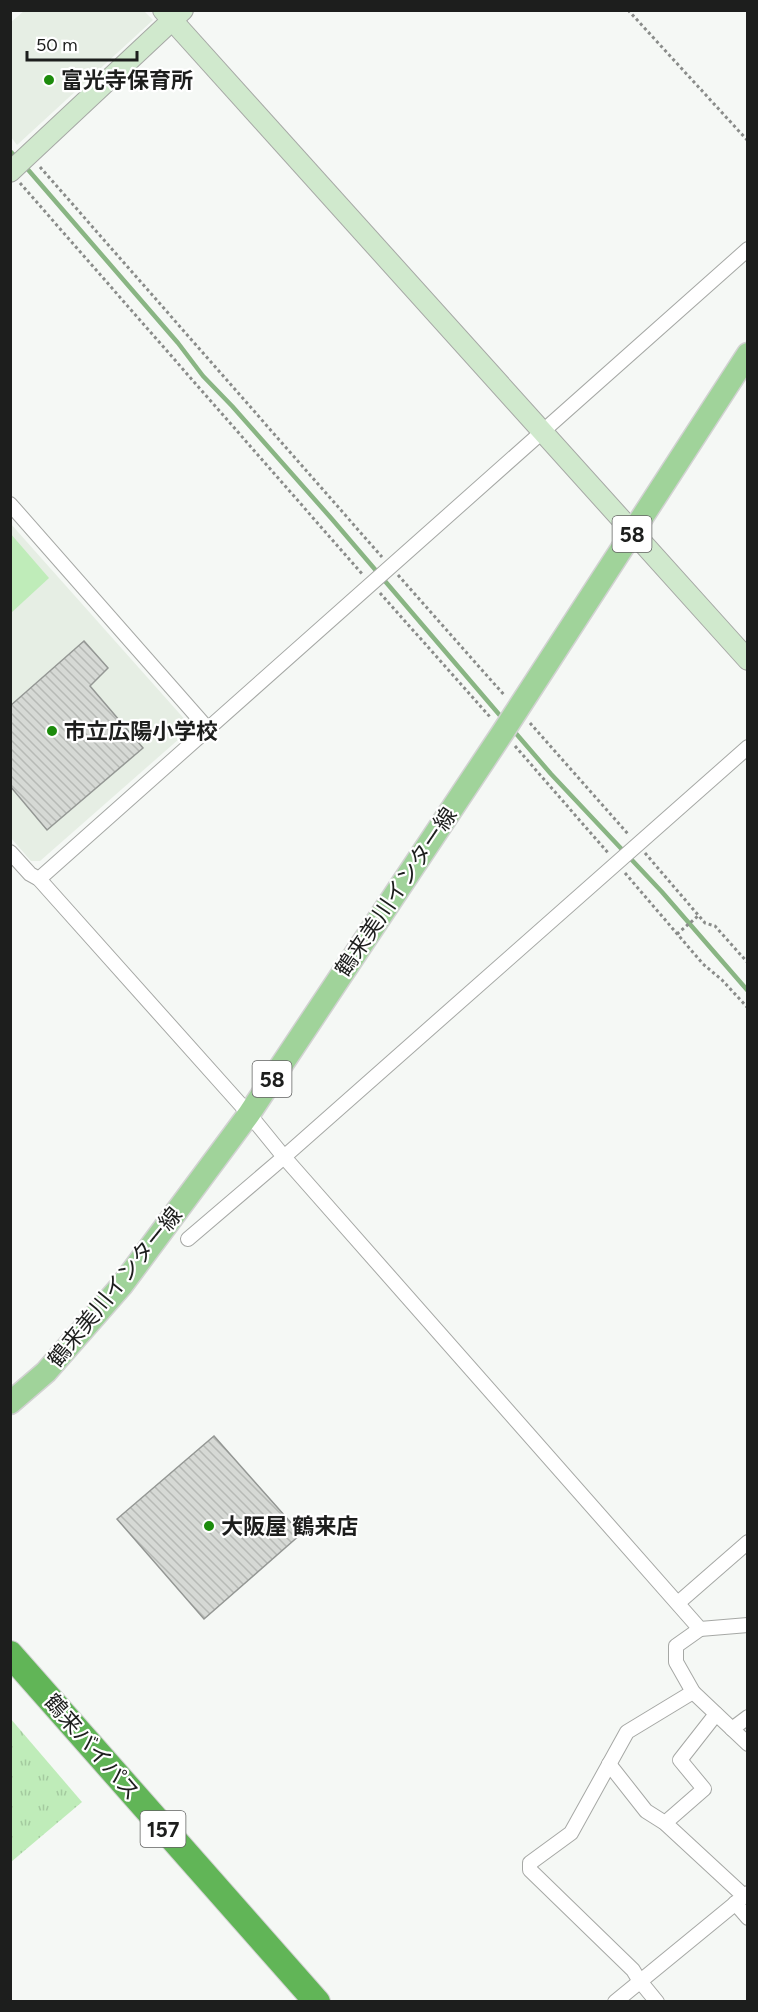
<svg xmlns="http://www.w3.org/2000/svg" width="758" height="2012" viewBox="0 0 758 2012" font-family="Figtree,'Noto Sans JP',sans-serif">
	<style>
		.built { fill: #e6eee4 }
		.grass { fill: #bfecb9 }
		.park { fill: url(#park-tufts) }
		.lines { fill: none; stroke-linecap: round; stroke-linejoin: round }
		.stream { stroke: #89b583; stroke-width: 4.5 }
		.building { fill: url(#building-back-hatch); stroke: #949794; stroke-width: 1.5 }
		.street-casing { stroke: #a6a8a5; stroke-width: 16 }
		.secondary-casing { stroke: #a6a8a5; stroke-width: 22 }
		.primary-casing { stroke: #d2d2d2; stroke-width: 25 }
		.highway-casing { stroke: #d2d2d2; stroke-width: 28 }
		.path { stroke: #8a8c8a; stroke-width: 3; stroke-dasharray: 3 3; stroke-linecap: butt }
		.street { stroke: #fff; stroke-width: 14 }
		.secondary { stroke: #d0e9cd; stroke-width: 20 }
		.primary { stroke: #a0d39a; stroke-width: 22 }
		.highway { stroke: #61b557; stroke-width: 26 }
		.poi-dot { fill: #1c8b0c; stroke: #fff; stroke-width: 2 }
		.labels { text-anchor: middle; dominant-baseline: central; stroke-width: 4.5; stroke-linejoin: round; paint-order: stroke }
		.shield { fill: #fff; stroke: #616261; stroke-width: 1.5 }
		.shield-label { font-size: 21px; font-weight: bold; fill: #1d1e1d }
		.poi-label { font-size: 22px; font-weight: bold; fill: #1d1e1d; stroke: #fff; text-anchor: start }
		.street-label { font-size: 22px; fill: #1d1e1d; stroke: #fff }
	</style>
	<defs>
		<pattern id="park-tufts" width="24" height="20" patternUnits="userSpaceOnUse" patternTransform="scale(1.5)"><rect width="24" height="20" fill="#bfecb9"/><path d="M3 7l-1-3M5 7V3M7 7l1-3M15 17l-1-3M17 17v-4M19 17l1-3" fill="none" stroke="#a4ca9f"/></pattern>
		<pattern id="building-back-hatch" width="6" height="6" patternUnits="userSpaceOnUse" patternTransform="scale(1.5)"><rect width="6" height="6" fill="#d6d9d5"/><path d="M-1 5l2 2M0 0l6 6M5-1l2 2" fill="none" stroke="#b7bab6"/></pattern>
	</defs>
	<rect width="100%" height="100%" fill="#f5f8f5"/>
	<!-- built -->
	<g class="built">
		<polygon points="24,11 144,11 153,20 17,145 11,137 10,23"/>
		<polygon points="10,523 187,722 188,731 40,861 31,861 11,838"/>
	</g>
	<!-- grass -->
	<polygon class="grass" points="10,533 49,578 11,613 10,613"/>
	<!-- park -->
	<polygon class="park" points="10,1718 82,1802 11,1862 10,1862"/>
	<g class="lines">
		<!-- stream -->
		<g class="stream">
			<polyline points="10,151 18,159"/>
			<polyline points="24,165 178,343 203,376 232,406 331,518 503,719"/>
			<polyline points="513,730 551,774 662,892 748,991"/>
		</g>
	</g>
	<!-- building -->
	<g class="building">
		<polygon points="84,641 108,668 90,686 143,748 47,830 10,786 10,706"/>
		<polygon points="214,1436 301,1534 204,1619 117,1519"/>
	</g>
	<g class="lines">
		<!-- street casing -->
		<g class="street-casing">
			<g id="street">
				<polyline points="10,504 208,729"/>
				<polyline points="10,852 30,874 39,879 249,1114 284,1157 700,1629 748,1625"/>
				<polyline points="39,879 748,249"/>
				<polyline points="188,1239 284,1157 748,747"/>
				<polyline points="678,1603 748,1542"/>
				<polyline points="700,1629 676,1646 676,1662 693,1692 748,1744"/>
				<polyline points="732,1729 748,1717"/>
				<polyline points="609,1764 646,1811 665,1823 744,1896"/>
				<polyline points="665,1823 704,1789 680,1760 716,1714"/>
				<polyline points="735,1903 748,1918"/>
				<polyline points="615,2002 748,1893"/>
				<polyline points="657,2002 639,1980 633,1970 530,1870 530,1863 571,1833 627,1732 693,1692"/>
			</g>
		</g>
		<!-- secondary casing -->
		<g class="secondary-casing">
			<g id="secondary">
				<polyline points="163,10 748,660"/>
				<polyline points="10,172 183,10"/>
			</g>
		</g>
		<!-- primary casing -->
		<g class="primary-casing">
			<polyline id="primary" points="10,1403 46,1372 122,1285 249,1114 503,732 748,354"/>
		</g>
		<!-- highway casing -->
		<g class="highway-casing">
			<polyline id="highway" points="10,1654 317,2002"/>
		</g>
		<!-- path -->
		<g class="path">
			<polyline points="628,10 748,141"/>
			<polyline points="40,167 382,557"/>
			<polyline points="20,183 363,575"/>
			<polyline points="398,575 505,696"/>
			<polyline points="380,593 491,718"/>
			<polyline points="530,723 629,835"/>
			<polyline points="515,746 609,854"/>
			<polyline points="645,853 705,923 715,926 748,963"/>
			<polyline points="625,873 703,964 722,980 748,1008"/>
			<polyline points="677,934 698,916"/>
		</g>
		<!-- street -->
		<use href="#street" class="street"/>
		<!-- secondary -->
		<use href="#secondary" class="secondary"/>
		<!-- primary -->
		<use href="#primary" class="primary"/>
		<!-- highway -->
		<use href="#highway" class="highway"/>
	</g>
	<!-- markers -->
	<g class="poi-dot">
		<circle cx="49" cy="80" r="6"/>
		<circle cx="52" cy="731" r="6"/>
		<circle cx="209" cy="1526" r="6"/>
	</g>
	<g class="labels">
		<!-- shield labels -->
		<g class="shield">
			<rect x="612.5" y="516" width="39" height="36" rx="4.5"/>
			<rect x="252.5" y="1061" width="39" height="36" rx="4.5"/>
			<rect x="140.5" y="1811" width="45" height="36" rx="4.5"/>
		</g>
		<g class="shield-label">
			<text x="632" y="534">58</text>
			<text x="272" y="1079">58</text>
			<text x="163" y="1829">157</text>
		</g>
		<!-- poi labels -->
		<g class="poi-label">
			<text x="61" y="80">富光寺保育所</text>
			<text x="64" y="731">市立広陽小学校</text>
			<text x="221" y="1526">大阪屋 鶴来店</text>
		</g>
		<!-- street labels -->
		<g class="street-label">
			<text transform="translate(396 892) rotate(-56)">鶴来美川インター線</text>
			<text transform="translate(115 1287) rotate(-51)">鶴来美川インター線</text>
			<text transform="translate(92 1747) rotate(49)">鶴来バイパス</text>
		</g>
	</g>
	<!-- border -->
	<rect width="758" height="2012" fill="none" stroke="#1d1e1d" stroke-width="24"/>
	<!-- scale -->
	<path d="M27 51v9h110v-9" fill="none" stroke="#1d1e1d" stroke-width="3"/>
	<text x="36" y="51" font-size="18" fill="#1d1e1d" stroke="#ffffff" stroke-width="4.5" paint-order="stroke">50 m</text>
</svg>
